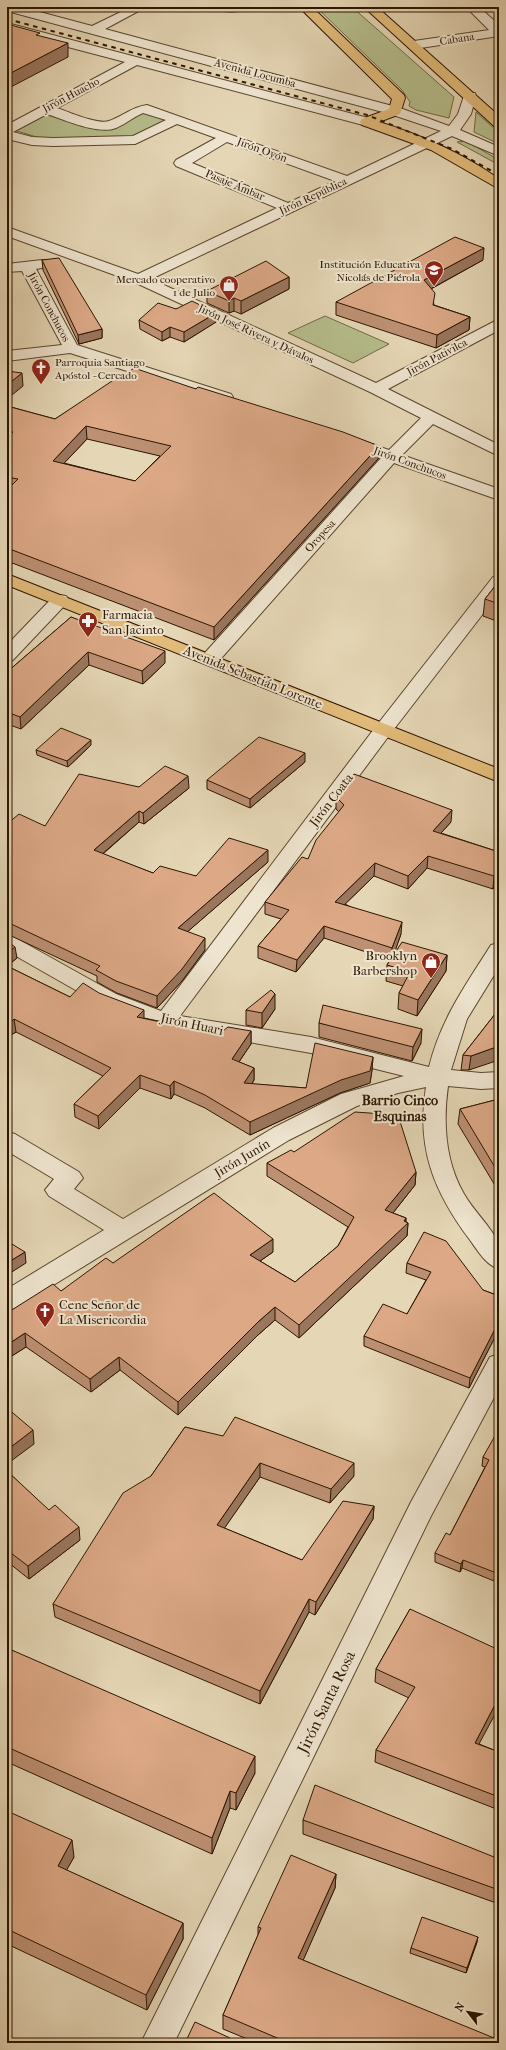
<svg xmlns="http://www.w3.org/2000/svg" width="506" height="2050" viewBox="0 0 506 2050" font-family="'IM FELL French Canon',serif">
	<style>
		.green { fill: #b6bd8c; stroke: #726946 }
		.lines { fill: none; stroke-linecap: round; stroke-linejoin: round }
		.minor-casing { stroke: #5b452d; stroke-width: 2 }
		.major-casing { stroke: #2d1500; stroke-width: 2 }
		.minor { fill: #eee4cf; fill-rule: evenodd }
		.major { fill: #e2bb7a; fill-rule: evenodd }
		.rail { stroke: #2d1500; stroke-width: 2; stroke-dasharray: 4.5 4.5; stroke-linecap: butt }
		.wall { fill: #bd9073; stroke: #2d1500; fill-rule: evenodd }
		.shaded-wall { fill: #9a765e; stroke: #2d1500 }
		.building { fill: #dca886; stroke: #2d1500; fill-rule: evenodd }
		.labels { text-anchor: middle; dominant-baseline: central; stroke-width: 4; stroke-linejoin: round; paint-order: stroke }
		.far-street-label { font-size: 11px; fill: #2d1500; stroke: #eee4cf }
		.far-poi-label { font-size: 11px; fill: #2d1500; stroke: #eee4cf; text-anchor: end }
		.poi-label { font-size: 13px; fill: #2d1500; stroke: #eee4cf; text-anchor: start }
		.street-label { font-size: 13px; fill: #2d1500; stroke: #eee4cf }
		.neighbourhood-label { font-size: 14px; font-weight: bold; fill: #2d1500; stroke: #eee4cf }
		.near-street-label { font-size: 16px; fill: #2d1500; stroke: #eee4cf }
	</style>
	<rect width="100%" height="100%" fill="#e5d6b5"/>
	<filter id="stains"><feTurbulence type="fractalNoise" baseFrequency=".005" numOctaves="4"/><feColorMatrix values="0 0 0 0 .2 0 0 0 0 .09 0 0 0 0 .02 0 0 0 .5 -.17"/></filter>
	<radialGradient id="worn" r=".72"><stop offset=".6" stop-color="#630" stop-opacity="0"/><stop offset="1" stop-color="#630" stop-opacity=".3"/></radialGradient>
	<!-- green -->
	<g class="green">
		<polygon points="316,7 352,7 454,97 449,118 416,110 409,106 410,102 402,90"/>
		<polygon points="143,111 169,119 139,137 53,142 14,130 44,113 100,128"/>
		<polygon points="476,112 499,133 499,144 474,132"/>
		<polygon points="466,141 499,160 499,165 457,142"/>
		<polygon points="325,316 389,344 353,363 288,333"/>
	</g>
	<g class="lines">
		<!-- minor casing -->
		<g class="minor-casing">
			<g id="minor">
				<path d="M7 7H21L92 26 131 7H146L105 29 400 108 449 126 458 114 465 93H475L476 96 471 114 460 130 499 147V156L452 136 151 279 376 383 499 319V330L388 389 499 445V456L433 424 402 455 499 489V500L394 463 217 663 210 665 203 663 201 659 203 655 381 458 345 445 343 442 345 439H357L389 450 421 418 370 392 134 282 7 236V227L138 274 277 208 176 166 174 163 176 160 216 138 177 124 135 144 53 146 32 145 7 139V125L125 62 7 31V23L372 119 374 122 367 126 137 65 57 108C69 112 98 125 109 121 123 116 132 107 147 105L347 176 441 131 390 114 7 11ZM143 113 166 120 133 136 53 138 32 137 13 132 47 114C65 120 98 135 116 128 126 124 133 117 143 113ZM227 142 335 181 288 203 192 163Z"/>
				<path d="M216 7H246C241 13 221 13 216 7Z"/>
				<polygon points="466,7 479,7 499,25 499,36 414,49 408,45 414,41 489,30"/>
				<polygon points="42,260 47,261 49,264 47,267 36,269 77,345 231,394 233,397 231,400 219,400 70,353 7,361 7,351 62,345 22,271 7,272 7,264"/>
				<path d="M499 576V593L391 733 180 1016 311 1037 429 1067C441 1019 465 986 491 945L499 943V967L467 1019 451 1070 481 1073 499 1072V1088L481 1089 448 1086C443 1122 445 1161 464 1194 473 1210 491 1227 498 1242 502 1248 499 1262 499 1269 486 1265 478 1251 470 1240 434 1192 416 1148 426 1087L398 1093 357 1106 289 1140 16 1308 7 1310V1289L104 1230 49 1196 45 1190 54 1179 7 1151V1132L15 1134 79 1172 83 1178 74 1189 123 1219 273 1128 341 1094 404 1076 311 1053 157 1026 100 1004 7 951V935L14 937 116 994 161 1011 377 725 493 577Z"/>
				<polygon points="60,595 66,596 69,600 66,604 13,660 7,662 7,645 54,596"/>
				<polygon points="499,1354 499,1388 431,1516 174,2043 141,2043 411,1502 490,1357"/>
			</g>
		</g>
		<!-- major casing -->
		<g class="major-casing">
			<g id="major">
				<path d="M299 7H312L404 95 405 98 400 114 379 122C422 135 462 153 499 179V189L431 150 362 125 360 122 362 119 389 109 392 99Z"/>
				<polygon points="364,7 377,7 499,116 499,127 494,126"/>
				<polygon points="7,574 499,769 499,782 7,585"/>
			</g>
		</g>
		<!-- minor -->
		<use href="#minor" class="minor"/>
		<!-- major -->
		<use href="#major" class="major"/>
		<!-- rail -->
		<polyline class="rail" points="7,19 367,115 452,149 499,175"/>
	</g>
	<!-- wall -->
	<g class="wall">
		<polygon points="42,260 102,329 102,338 79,344 43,270"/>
		<polygon points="483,260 431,289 434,305 470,317 469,330 436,348 336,315 336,302"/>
		<polygon points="289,277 289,289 241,314 234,311 229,313 207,303 207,291"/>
		<polygon points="176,309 216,313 216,322 184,342 170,337 162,341 140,329 139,320"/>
		<path d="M123 376 196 389 379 446 378 459 214 640 7 561V406L55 419ZM87 439 160 456 135 481 64 463Z"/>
		<polygon points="499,581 499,622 483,616 485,599"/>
		<polygon points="71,617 165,663 143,684 89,665 21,729 7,724 7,672"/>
		<polygon points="91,745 68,767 37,755 36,750"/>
		<polygon points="305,762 250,808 207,789 207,780"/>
		<polygon points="139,787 189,788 144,824 139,822 103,854 153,873 196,876 268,862 187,932 205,950 182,981 157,1008 117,993 97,982 97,976 7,934 7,824 45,826"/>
		<polygon points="336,797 451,822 441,833 499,852 493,889 427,868 408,889 374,876 345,904 401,934 394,953 447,955 446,971 417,1016 398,1009 399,993 403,986 386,981 387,965 390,960 324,938 296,972 258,958 258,946 281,919 265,914 265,902 308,859 339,812 336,809"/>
		<polygon points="7,941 17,958 7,966 70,997 144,1018 219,1034 251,1031 251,1044 239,1062 254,1068 254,1080 252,1084 306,1088 373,1057 372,1070 370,1083 340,1093 250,1135 205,1108 174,1094 171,1099 140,1088 99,1129 75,1117 74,1104 103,1076 16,1032 11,1035 7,1033"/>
		<polygon points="275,1009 262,1028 246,1025 246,1010"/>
		<polygon points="499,1009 469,1070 461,1070 463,1055"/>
		<polygon points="319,1023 421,1043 412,1061 319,1037"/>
		<polygon points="499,1099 499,1192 458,1124 460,1109"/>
		<polygon points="294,1152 416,1172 415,1185 393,1213 406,1218 406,1222 408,1223 407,1236 299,1338 275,1320 258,1335 178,1415 120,1370 91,1392 26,1347 7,1359 7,1313 61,1291 113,1263 273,1252 260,1261 295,1282 338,1246 348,1227 267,1176 267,1163"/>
		<polygon points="407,1263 483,1290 499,1296 499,1338 495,1337 469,1388 364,1346 364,1336 407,1314 426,1280 406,1273"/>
		<polygon points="185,1427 354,1476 330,1503 260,1477 224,1528 302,1560 374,1506 373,1519 315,1615 309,1612 260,1704 55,1617 53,1604 151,1476"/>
		<polygon points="499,1435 499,1583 462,1568 460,1572 435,1562 435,1553 450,1535 485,1467 482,1466 483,1457"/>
		<polygon points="7,1471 80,1540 29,1579 9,1563 8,1564 7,1563"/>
		<polygon points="410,1609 479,1744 499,1752 499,1810 375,1762 376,1750 409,1698 375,1682 376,1669"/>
		<polygon points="7,1648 255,1773 236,1810 230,1808 212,1854 7,1762"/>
		<polygon points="7,1811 74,1857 66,1870 183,1923 183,1939 147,2010 7,1944"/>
		<polygon points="303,1820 499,1859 499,1904 303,1834"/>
		<polygon points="336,1874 335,1888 303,1960 499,2043 257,2043 223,2029 223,2015 258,1935 258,1927"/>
		<polygon points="477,1942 466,1973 410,1953 411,1948"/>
	</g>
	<!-- shaded-wall -->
	<g class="shaded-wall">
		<polygon points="68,43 68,57 7,89 7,75"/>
		<polygon points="484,248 483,260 423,293 424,280"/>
		<polygon points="289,277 289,289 241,314 241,301"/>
		<polygon points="234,298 234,311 229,313 229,301"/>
		<polygon points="216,313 216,322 184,342 184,332"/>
		<polygon points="470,317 469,330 436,348 437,335"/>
		<polygon points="170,327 170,337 162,341 162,332"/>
		<polygon points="102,329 102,338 79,344 78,335"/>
		<polygon points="22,373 23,386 7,399 7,385"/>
		<polygon points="86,426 87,439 54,474 53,461"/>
		<polygon points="379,446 378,459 214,640 214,627"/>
		<polygon points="165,651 165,663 143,684 142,671"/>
		<polygon points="88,652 89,665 21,729 20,717"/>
		<polygon points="91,740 91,745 68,767 67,761"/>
		<polygon points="305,753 305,762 250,808 250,799"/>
		<polygon points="188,776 189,788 144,824 143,813"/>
		<polygon points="452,810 451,822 432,843 433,831"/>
		<polygon points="139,811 139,822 94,861 94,850"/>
		<polygon points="268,850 268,862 178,940 178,928"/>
		<polygon points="428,856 427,868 408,889 408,876"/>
		<polygon points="375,863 374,876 335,914 335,902"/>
		<polygon points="499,870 499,880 493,889 494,876"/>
		<polygon points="402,922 401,934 392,960 392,948"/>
		<polygon points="324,926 324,938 296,972 297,960"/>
		<polygon points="205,938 205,950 182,981 157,1008 157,996"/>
		<polygon points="15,947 17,958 7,966 7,953"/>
		<polygon points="447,955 446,971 417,1016 418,1000"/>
		<polygon points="275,994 275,1009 262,1028 262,1013"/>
		<polygon points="144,1010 144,1023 137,1017"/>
		<polygon points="14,1019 16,1032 11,1035 10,1023"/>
		<polygon points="422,1029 421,1043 412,1061 413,1047"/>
		<polygon points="251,1031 251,1044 232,1072 232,1059"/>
		<polygon points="499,1046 499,1060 469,1070 471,1056"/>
		<polygon points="373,1057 372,1070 370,1083 340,1093 250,1135 250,1122"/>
		<polygon points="254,1068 254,1080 244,1096 244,1083"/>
		<polygon points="140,1075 140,1088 99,1129 98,1116"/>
		<polygon points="174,1081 174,1094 171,1099 170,1086"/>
		<polygon points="416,1172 415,1185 385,1223 385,1210"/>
		<polygon points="406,1218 405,1225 408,1223 407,1236 299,1338 299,1325"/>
		<polygon points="273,1239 273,1252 250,1268 250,1255"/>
		<polygon points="25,1252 26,1263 7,1275 7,1263"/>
		<polygon points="275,1307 275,1320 258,1335 178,1415 178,1402 258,1322"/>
		<polygon points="496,1327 495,1337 469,1388 470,1378"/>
		<polygon points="25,1333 26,1347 7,1359 7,1345"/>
		<polygon points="119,1357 120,1370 91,1392 90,1379"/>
		<polygon points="33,1430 34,1444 7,1464 7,1450"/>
		<polygon points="260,1463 260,1477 217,1539 217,1525"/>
		<polygon points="354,1463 354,1476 330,1503 331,1489"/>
		<polygon points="374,1506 373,1519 315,1615 316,1602"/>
		<polygon points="79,1527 80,1540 29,1579 28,1566"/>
		<polygon points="7,1550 9,1563 8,1564 7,1559"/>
		<polygon points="463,1560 462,1568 460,1572 461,1564"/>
		<polygon points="309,1599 309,1612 260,1704 260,1691"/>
		<polygon points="499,1697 499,1707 473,1755 475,1743"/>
		<polygon points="255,1756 255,1773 236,1810 236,1793"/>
		<polygon points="230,1791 230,1808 212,1854 212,1838"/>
		<polygon points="72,1840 74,1857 60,1882 58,1866"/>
		<polygon points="336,1874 335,1888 298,1972 298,1958"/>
		<polygon points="183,1923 183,1939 147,2010 146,1995"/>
		<polygon points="478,1937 477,1942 466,1973 467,1968"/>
	</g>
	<!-- building -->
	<g class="building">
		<polygon points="7,24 40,33 36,35 68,43 7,75"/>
		<polygon points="455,237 484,248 424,280 435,293 433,305 470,317 437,335 336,302"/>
		<polygon points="59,258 102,329 78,335 42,260"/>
		<polygon points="266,261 289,277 241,301 234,298 229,301 207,291"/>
		<polygon points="192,301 216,313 184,332 170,327 162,332 139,320 158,303 176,309"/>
		<path d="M134 368 196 389 198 387 343 432 379 446 214 627 7 548V490L18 479 7 477V438L13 432 7 431V406L55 419 121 375 123 376ZM86 426 171 446 135 481 53 461Z"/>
		<polygon points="7,371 22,373 7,385"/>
		<polygon points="499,581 499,604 485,599"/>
		<polygon points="71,617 165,651 142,671 88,652 20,717 7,712 7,672"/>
		<polygon points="61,728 91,740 67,761 36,750"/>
		<polygon points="259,737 305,753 250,799 207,780"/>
		<polygon points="165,766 188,776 143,813 139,811 94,850 153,873 160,866 196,876 229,838 268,850 178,928 205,938 182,969 157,996 116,981 96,970 100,966 7,922 7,824 19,814 45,826 79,774 139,787"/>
		<polygon points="354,774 452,810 433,831 499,852 499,870 494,876 428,856 408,876 375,863 335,902 402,922 392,948 324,926 297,960 258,946 289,910 265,902 302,857 308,859 316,840 344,805 336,797"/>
		<polygon points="7,941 15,947 7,953"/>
		<polygon points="402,942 447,955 418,1000 399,993 410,972 387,965"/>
		<polygon points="7,966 70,997 83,983 99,993 144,1010 137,1017 219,1034 228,1027 251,1031 232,1059 254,1068 244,1083 306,1088 315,1043 373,1057 370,1071 341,1080 250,1122 205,1095 174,1081 170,1086 140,1075 98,1116 74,1104 111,1068 14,1019 10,1023 7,1021"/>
		<polygon points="271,990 275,994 262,1013 246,1010"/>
		<polygon points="323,1005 422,1029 413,1047 319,1023"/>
		<polygon points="499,1009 499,1046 471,1056 463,1055"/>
		<polygon points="499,1099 499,1174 460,1109"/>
		<polygon points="355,1112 398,1115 416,1172 385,1210 406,1218 404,1221 408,1223 299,1325 275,1307 258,1322 178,1402 119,1357 90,1379 25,1333 7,1345 7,1321 9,1319 7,1317 7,1313 53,1284 61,1291 106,1258 113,1263 214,1193 273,1239 250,1255 295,1282 338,1246 354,1217 267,1163 291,1150 294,1152"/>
		<polygon points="424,1232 446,1241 483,1290 499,1296 499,1328 496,1327 470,1378 364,1336 383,1304 407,1314 431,1272 407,1263"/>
		<polygon points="7,1241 25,1252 7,1263"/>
		<polygon points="7,1408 33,1430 7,1450"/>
		<polygon points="235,1417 354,1463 331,1489 260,1463 217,1525 302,1560 343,1501 374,1506 316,1602 309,1599 260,1691 53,1604 123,1493 151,1476 185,1427 223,1436"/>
		<polygon points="496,1434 499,1435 499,1574 463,1560 461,1564 435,1553 446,1533 450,1535 489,1460 483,1457"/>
		<polygon points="7,1471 49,1510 55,1505 79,1527 28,1566 7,1550"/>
		<polygon points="410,1609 499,1650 499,1697 475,1743 499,1752 499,1797 376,1750 415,1687 376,1669"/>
		<polygon points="7,1648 255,1756 236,1793 230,1791 212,1838 7,1747"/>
		<polygon points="315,1785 499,1859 499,1890 303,1820"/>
		<polygon points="7,1811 72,1840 58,1866 183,1923 146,1995 7,1929"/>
		<polygon points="291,1855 336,1874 298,1958 499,2040 499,2043 289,2043 223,2015 261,1928 258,1927"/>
		<polygon points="422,1917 478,1937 467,1968 411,1948"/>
		<polygon points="195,2022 230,2038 228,2043 185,2043"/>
	</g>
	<!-- icons -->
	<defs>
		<g id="school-pin" transform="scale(1)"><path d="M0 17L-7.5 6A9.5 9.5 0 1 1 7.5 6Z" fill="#8f2418" stroke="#eee4cf"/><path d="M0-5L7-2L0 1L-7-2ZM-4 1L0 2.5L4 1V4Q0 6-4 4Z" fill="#fff"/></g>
		<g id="shop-pin" transform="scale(1)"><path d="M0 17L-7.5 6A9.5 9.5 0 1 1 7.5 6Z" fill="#8f2418" stroke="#eee4cf"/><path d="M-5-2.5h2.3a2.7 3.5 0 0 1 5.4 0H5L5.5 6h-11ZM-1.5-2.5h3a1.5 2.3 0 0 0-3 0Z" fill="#fff"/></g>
		<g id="church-pin" transform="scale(1)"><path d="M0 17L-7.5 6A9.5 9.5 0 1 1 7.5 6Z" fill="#8f2418" stroke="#eee4cf"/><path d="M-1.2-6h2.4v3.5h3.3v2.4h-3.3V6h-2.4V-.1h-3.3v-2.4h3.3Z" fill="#fff"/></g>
		<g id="pharmacy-pin" transform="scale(1)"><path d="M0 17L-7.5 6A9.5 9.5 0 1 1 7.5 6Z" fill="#8f2418" stroke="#eee4cf"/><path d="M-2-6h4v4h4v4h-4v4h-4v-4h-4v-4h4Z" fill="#fff"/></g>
	</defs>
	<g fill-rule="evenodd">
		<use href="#school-pin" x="434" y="270"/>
		<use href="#shop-pin" x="229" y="285"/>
		<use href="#church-pin" x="41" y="368"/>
		<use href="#pharmacy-pin" x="88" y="621"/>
		<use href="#shop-pin" x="431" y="962"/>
		<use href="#church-pin" x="45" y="1311"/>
	</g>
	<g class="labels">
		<!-- far-street labels -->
		<g class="far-street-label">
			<text transform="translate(457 39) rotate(-9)">Cabana</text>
			<text transform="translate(255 73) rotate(15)">Avenida Locumba</text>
			<text transform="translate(71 95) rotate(-28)">Jirón Huacho</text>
			<text transform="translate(262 150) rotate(20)">Jirón Oyón</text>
			<text transform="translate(235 185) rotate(23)">Pasaje Ámbar</text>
			<text transform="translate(313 196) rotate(-25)">Jirón República</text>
			<text transform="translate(49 307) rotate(62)">Jirón Conchucos</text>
			<text transform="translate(256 334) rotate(25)">Jirón José Rivera y Dávalos</text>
			<text transform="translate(437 357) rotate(-28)">Jirón Pativilca</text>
			<text transform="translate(410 463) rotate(20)">Jirón Conchucos</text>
			<text transform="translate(320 536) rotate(-48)">Oropesa</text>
		</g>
		<!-- far-poi labels -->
		<g class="far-poi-label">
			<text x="420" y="264">Institución Educativa<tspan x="420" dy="13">Nicolás de Piérola</tspan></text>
			<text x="215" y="279">Mercado cooperativo<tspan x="215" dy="13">1 de Julio</tspan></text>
			<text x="55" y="362" text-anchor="start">Parroquia Santiago<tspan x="55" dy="13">Apóstol - Cercado</tspan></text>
		</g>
		<!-- poi labels -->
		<g class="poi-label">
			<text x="102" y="614">Farmacia<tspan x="102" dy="15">San Jacinto</tspan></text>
			<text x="417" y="955" text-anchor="end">Brooklyn<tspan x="417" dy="15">Barbershop</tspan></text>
			<text x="59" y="1304">Cene Señor de<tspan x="59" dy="15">La Misericordia</tspan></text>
		</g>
		<!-- street labels -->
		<g class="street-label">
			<text transform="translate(253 677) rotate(22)">Avenida Sebastián Lorente</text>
			<text transform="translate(331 800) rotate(-53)">Jirón Coata</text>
			<text transform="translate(192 1024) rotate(12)">Jirón Huari</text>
			<text transform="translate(242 1158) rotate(-31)">Jirón Junín</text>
		</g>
		<!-- neighbourhood labels -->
		<g class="neighbourhood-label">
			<text x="400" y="1100">Barrio Cinco<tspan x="400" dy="16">Esquinas</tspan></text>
		</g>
		<!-- near-street labels -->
		<g class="near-street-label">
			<text transform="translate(326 1702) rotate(-64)">Jirón Santa Rosa</text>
		</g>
	</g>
	<!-- margin -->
	<rect width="506" height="2050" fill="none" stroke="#e5d6b5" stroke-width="24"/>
	<rect x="8" y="8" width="490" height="2034" fill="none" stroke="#2d1500" stroke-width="2"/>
	<rect x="12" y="12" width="482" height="2026" fill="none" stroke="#2d1500"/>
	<!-- north arrow -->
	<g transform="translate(468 2012) rotate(301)" stroke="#eee4cf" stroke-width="3" paint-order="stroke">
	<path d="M0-3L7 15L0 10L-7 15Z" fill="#2d1500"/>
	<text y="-6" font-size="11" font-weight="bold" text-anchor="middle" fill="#2d1500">N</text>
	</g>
	<rect width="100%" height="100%" filter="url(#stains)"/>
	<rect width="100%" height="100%" fill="url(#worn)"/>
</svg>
